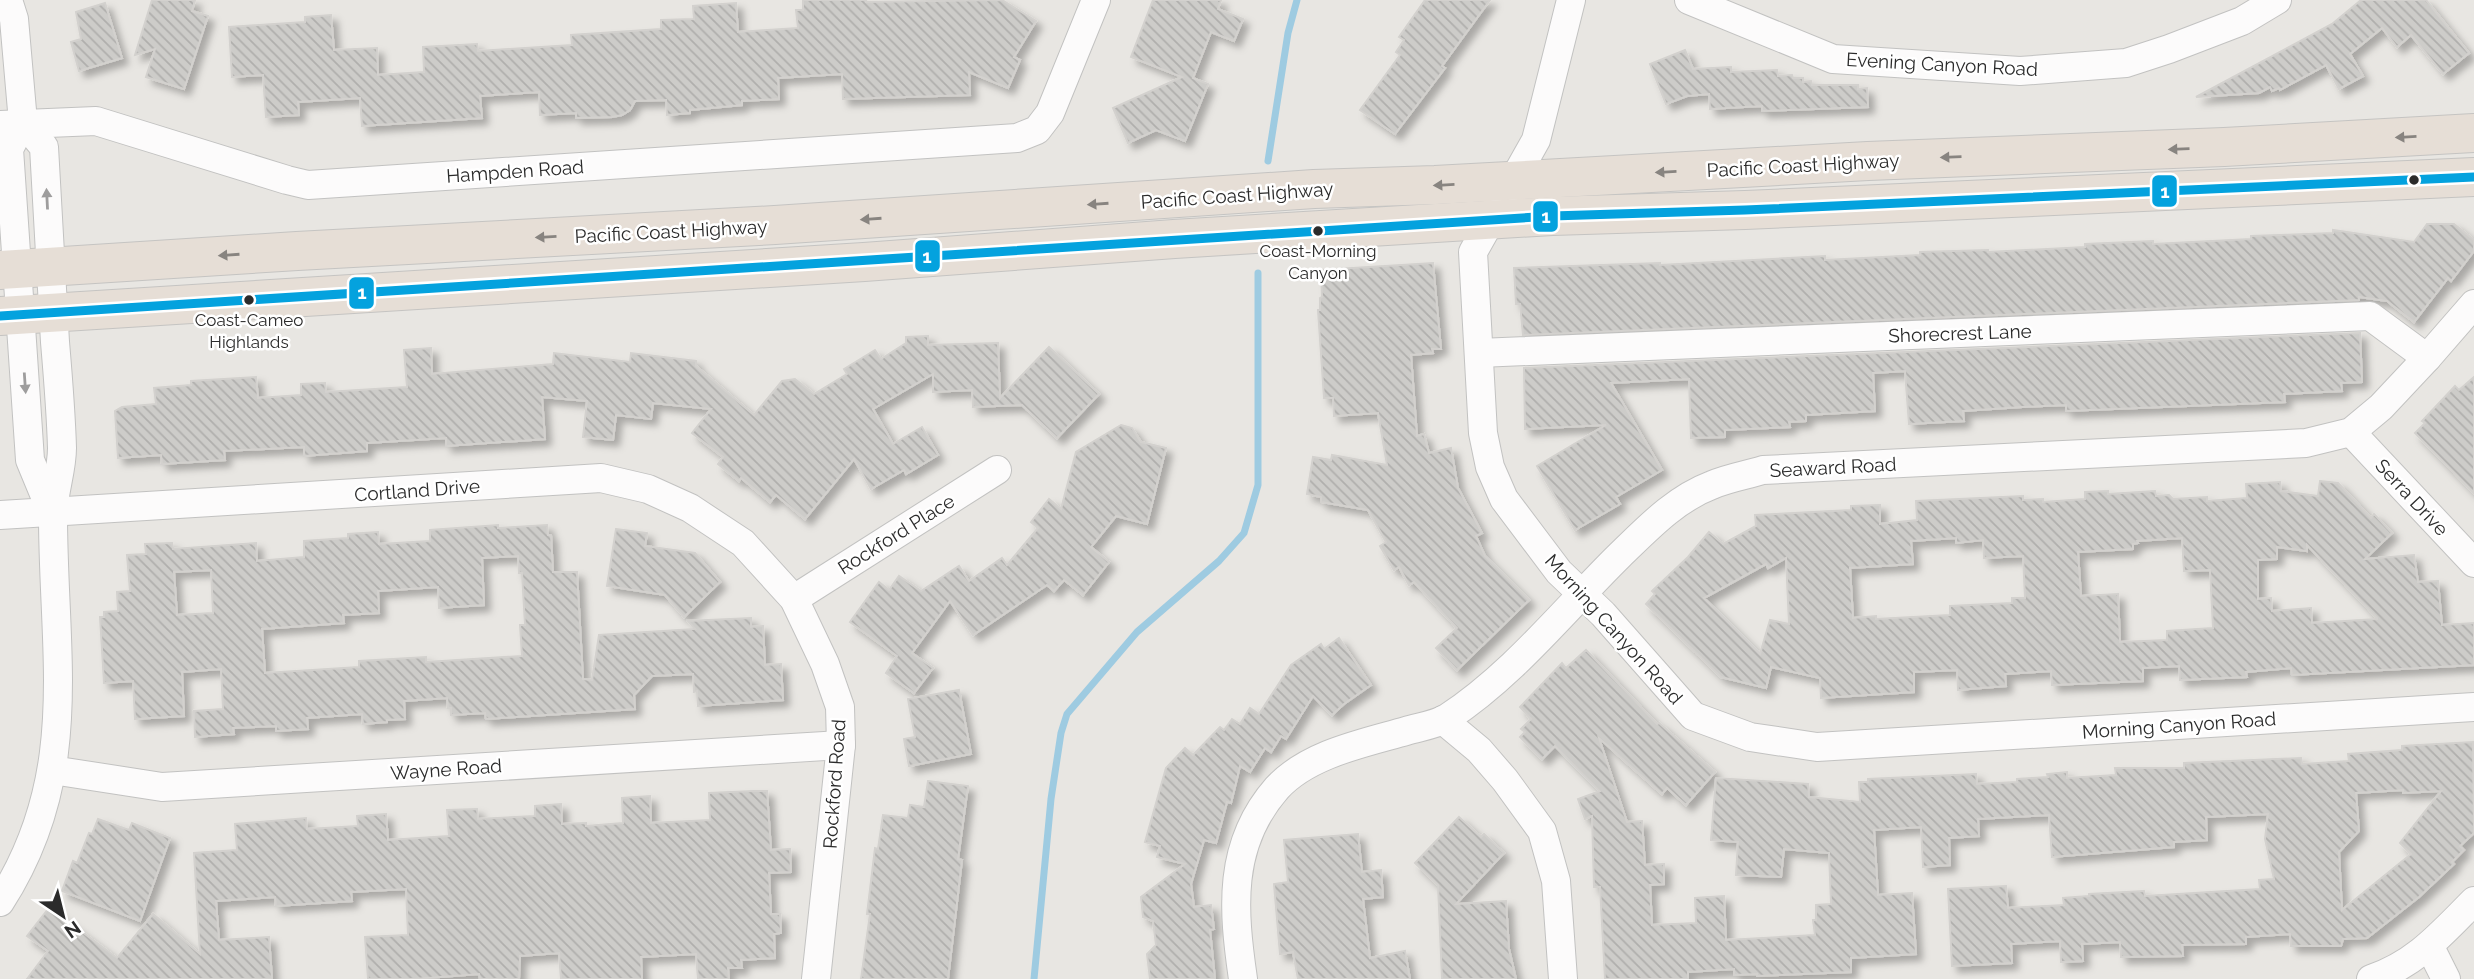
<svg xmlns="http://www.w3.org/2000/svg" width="2474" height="979" viewBox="0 0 2474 979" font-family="Raleway,sans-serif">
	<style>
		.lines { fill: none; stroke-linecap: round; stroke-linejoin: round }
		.stream { stroke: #9ecbe1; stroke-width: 7 }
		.building { fill: url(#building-back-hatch); stroke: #d3d1ce; stroke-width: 2; fill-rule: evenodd; filter: url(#shadow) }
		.street-casing { stroke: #c2c2c1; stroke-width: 30 }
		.highway-casing { stroke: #c5c4c2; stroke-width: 40 }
		.street { stroke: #fcfbfb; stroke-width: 28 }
		.highway { stroke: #e6ded6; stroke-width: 38 }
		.bus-1-casing { stroke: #fff; stroke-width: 14 }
		.bus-1 { stroke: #04a2de; stroke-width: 9 }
		.oneway { fill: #888480 }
		.oneway2 { fill: #9e9d9d }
		.bus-dot { fill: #2b2b2b; stroke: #fff; stroke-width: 2.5 }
		.labels { text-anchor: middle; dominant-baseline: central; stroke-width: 5; stroke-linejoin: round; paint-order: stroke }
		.bus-label { font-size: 17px; fill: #2b2b2b; stroke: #fff }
		.street-label { font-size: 19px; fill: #2b2b2b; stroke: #fff }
		.line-badge { stroke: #fff; stroke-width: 2.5 }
		.badge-label { font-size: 19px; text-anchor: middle; font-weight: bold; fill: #fff }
	</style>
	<defs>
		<pattern id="building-back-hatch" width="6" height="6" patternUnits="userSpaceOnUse" patternTransform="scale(1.75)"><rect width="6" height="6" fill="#cdccc9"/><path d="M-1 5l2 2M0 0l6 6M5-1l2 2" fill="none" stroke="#b0afad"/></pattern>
		<filter id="shadow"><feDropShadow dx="6" dy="6" stdDeviation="3.5" flood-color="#0004"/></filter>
	</defs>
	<rect width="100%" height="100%" fill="#e8e6e2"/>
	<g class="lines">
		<!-- stream -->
		<g class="stream">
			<polyline points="1268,161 1288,33 1297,0"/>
			<polyline points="1034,979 1051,799 1061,733 1067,714 1137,632 1219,561 1244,533 1258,485 1258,273"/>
		</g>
	</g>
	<!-- building -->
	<g class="building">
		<polygon points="152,0 195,0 192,11 208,16 184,89 146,77 155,49 135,55"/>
		<polygon points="803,0 866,0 866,2 1002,0 1036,21 1014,57 1020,60 1008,88 969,72 970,95 843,99 842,74 778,78 779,99 742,101 742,105 690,110 690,113 667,115 666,100 635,101 630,110 622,115 612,117 576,118 576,113 540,115 539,92 480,96 482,118 362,126 360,98 298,102 299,115 266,117 263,75 232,77 229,27 305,22 305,17 331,15 334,50 377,48 378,75 424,72 423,47 477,44 478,51 572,45 571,35 661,29 661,20 694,19 693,6 736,3 738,32 798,28 796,10 803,10"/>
		<polygon points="1153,0 1221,0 1218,9 1243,19 1234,41 1211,32 1193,78 1208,84 1185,141 1156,130 1128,143 1113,108 1182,77 1131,57"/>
		<polygon points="1425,0 1490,0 1442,66 1445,68 1395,134 1360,110 1400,55 1396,52 1404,40 1399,37"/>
		<polygon points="2361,0 2426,0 2469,53 2443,74 2411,35 2397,47 2382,28 2350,54 2363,76 2339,89 2326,65 2280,90 2279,88 2272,91 2270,87 2259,93 2196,97 2332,24"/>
		<polygon points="105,3 122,58 79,71 71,42 81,39 76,12"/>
		<polygon points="1685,50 1693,69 1731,67 1731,72 1777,70 1778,76 1792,75 1793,78 1803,78 1803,82 1811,81 1812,85 1858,85 1858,89 1867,88 1868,107 1762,111 1762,106 1710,109 1709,94 1687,96 1666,104 1650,64"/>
		<polygon points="2427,224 2454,224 2474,240 2474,251 2451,281 2448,278 2414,322 2387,301 2359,297 2359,300 1523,335 1520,304 1516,304 1514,268 1660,263 1660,265 1825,256 1825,260 1920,255 1920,252 1988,250 1988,252 2085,247 2085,244 2153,241 2153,244 2251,239 2251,236 2333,233 2333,230 2414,242"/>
		<polygon points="1433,263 1441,349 1432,349 1433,353 1411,355 1417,436 1424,434 1429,453 1451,448 1458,488 1482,533 1476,536 1485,556 1529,600 1457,670 1436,648 1457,628 1414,582 1409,585 1399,567 1394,570 1380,546 1386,542 1368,510 1321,502 1321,497 1307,494 1313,457 1331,460 1332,455 1387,465 1378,413 1334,416 1333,398 1324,398 1318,310 1320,310 1320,298 1322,297 1321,270"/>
		<polygon points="2360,333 2362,382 2341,383 2342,391 2284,394 2285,402 2066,411 2066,405 2022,407 1963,411 1964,421 1909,424 1905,371 1873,373 1875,411 1806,415 1806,421 1789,422 1790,427 1725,430 1725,437 1691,438 1689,379 1611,383 1662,470 1616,497 1620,504 1575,530 1537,466 1606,425 1525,429 1524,368"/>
		<polygon points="928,336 928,345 998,343 1000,398 1049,347 1099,394 1057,438 1022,405 973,407 972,390 933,392 933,374 873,409 893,444 922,427 938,455 906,474 904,470 871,489 854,459 805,519 776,495 770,502 741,478 739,481 718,464 723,457 692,433 711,409 653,403 651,419 616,415 613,440 583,437 587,401 542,397 545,439 446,446 446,438 367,443 367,451 304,456 304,447 224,451 225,460 162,464 161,455 118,458 115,411 122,407 156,404 154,388 191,385 191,381 256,377 258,398 301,395 301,384 325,383 326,392 407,387 404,350 431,348 432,374 553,364 554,353 630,362 631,353 696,361 696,366 754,415 782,381 795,379 814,394 847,374 844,369 875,350 881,359 906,343 906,337"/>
		<polygon points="2474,377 2474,493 2415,433 2425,423 2422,421 2455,386 2459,390"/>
		<polygon points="1121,425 1132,428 1141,442 1166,448 1147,524 1116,516 1091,547 1109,562 1083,595 1064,580 1054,591 1047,585 973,635 950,601 912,653 933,668 914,693 886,673 897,656 850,622 879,582 889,590 899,576 921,591 959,566 969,581 1002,558 1007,565 1038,528 1031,522 1049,499 1061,509 1076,452"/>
		<path d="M2320 481 2338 483 2371 518 2374 514 2392 533 2365 559 2414 555 2418 582 2438 581 2442 625 2474 623V665L2292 675 2291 668 2246 672 2247 677 2180 680 2179 666 2143 668V681L2052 685 2051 671 2005 674 2006 686 1958 690 1957 670 1914 672V692L1821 698 1820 678 1771 667 1766 688 1721 677 1646 604 1655 594 1652 591 1688 557 1709 532 1723 544 1756 526 1755 515 1851 510V506L1880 505V524L1917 520 1916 501 2023 496V500L2043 499V502L2085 499V492L2108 491V494L2155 491 2156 496 2169 495 2173 499 2207 497V501L2247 498 2246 484 2280 482 2281 491 2318 496ZM1956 538V543L1983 540 1984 558 2023 556 2025 598H2012V603L1950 606V615L1876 619V616L1853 618 1850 568 1913 564 1911 541ZM2182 538 2184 571 2210 570 2213 628 2167 631V640L2120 642 2118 594 2081 596 2078 552 2133 549V544L2138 543 2137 541ZM2307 545 2377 618V619L2312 623 2311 608 2272 611 2271 598 2258 599V560L2277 559V547L2307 551ZM1786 558 1789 624 1770 620 1760 654 1704 598 1766 564 1768 568Z"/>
		<path d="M498 525V528L547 525 548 535H551L553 572H577L583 679 592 680 599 635 695 629 688 621 751 618V627L763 626 765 665 781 664 783 700 698 706 697 691 694 692 693 674 652 676 634 695 635 709 486 719 485 713 451 715V708H448L447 698 404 701 405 719 387 720V722L363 724 362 714 307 718 308 729 276 731V726L233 728 234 734 195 737 194 711 223 709 221 669 182 672 184 716 135 719 133 681 104 683 100 617H104V612L118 611 117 592 130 591 127 555 146 554 145 544 172 543 173 549 256 543 257 561 304 557V541L348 538V534L378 532 379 544 430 541V530ZM518 556 519 573H522L525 625H520L522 656 426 662V657L359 661V667L265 673 262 629 344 623 343 615 379 613 378 591 438 587 439 608 484 605 482 558ZM211 570 213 613 177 615 174 572Z"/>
		<polygon points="616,529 647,533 645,546 695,553 720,582 684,617 665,595 607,586"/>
		<polygon points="1339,638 1371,685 1344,704 1332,715 1313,696 1286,739 1281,736 1271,752 1265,748 1250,772 1240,766 1231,803 1227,802 1216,843 1204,840 1191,884 1194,907 1211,905 1214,929 1210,930 1215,979 1150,979 1147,954 1156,945 1153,921 1143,917 1141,897 1185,864 1157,857 1160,846 1145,842 1166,768 1185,748 1193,755 1220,727 1224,730 1232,719 1240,724 1250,708 1259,714 1291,665 1321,644 1324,649"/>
		<path d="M1586 650 1657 724 1659 723 1715 772 1686 805 1667 788 1662 794 1599 738 1627 822 1642 821 1645 865 1664 864V884L1650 885 1652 925 1696 923 1695 898 1724 896 1726 940 1815 935 1813 920H1816V905L1831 904 1829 853 1784 849 1781 877 1736 875 1738 842 1711 840 1716 778 1808 784 1809 797 1860 802 1859 782H1868V779L1976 774 1977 784 2017 782V779L2048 777 2047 774 2067 772V778L2116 775 2115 768H2184V763L2301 758 2302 764 2349 761 2348 754 2402 750V746L2473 742 2474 833 2460 846 2464 850 2452 862 2454 864 2419 897 2367 938 2343 939 2341 946H2291L2290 934 2246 937V944L2182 945 2183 956 2121 957 2120 942 2082 944 2083 961 2061 962 2060 941 2011 944 2012 963 1952 966 1948 889 2006 886 2008 908 2064 905 2063 898 2089 896V894L2144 891 2145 896 2260 889 2259 880 2274 879 2265 839 2268 814 2206 817 2207 840 2174 842V847L2052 857 2049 815 1978 819 1979 836 1949 838 1950 865 1923 867 1921 827 1874 830 1878 895 1912 893 1916 954 1851 958V972L1757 976V974L1734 975V969L1688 972V979H1605L1600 887H1594L1592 816 1585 819 1578 799 1600 791 1555 746 1542 759 1520 737 1525 732 1521 729 1531 719 1520 707 1562 663 1566 668ZM2403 790V793L2441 791 2400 843 2411 854 2342 910 2339 852 2359 831 2356 793Z"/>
		<polygon points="959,690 971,754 909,766 904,739 915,737 908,699"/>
		<polygon points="928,781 968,786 958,859 962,860 948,979 861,979 870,914 867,914 875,848 878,849 883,815 908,818 910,805 924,807"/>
		<polygon points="754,791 767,791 771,850 790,849 791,872 769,873 771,914 780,914 781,933 774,934 775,958 741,960 742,968 728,968 729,979 698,979 696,954 641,957 642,979 561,979 559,953 520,956 519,979 480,979 479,974 415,979 368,979 365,937 408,935 406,889 351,892 352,901 276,906 275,897 216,901 219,940 269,937 272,979 27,979 48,951 27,936 48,909 54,913 54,911 117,958 153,914 200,954 194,853 237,850 235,824 306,818 307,829 358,826 357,816 386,814 388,840 449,836 447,810 477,809 478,819 535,816 535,806 561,804 562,824 586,823 586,826 623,823 622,798 650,796 651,823 710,820 709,793"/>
		<polygon points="1459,817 1481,837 1484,834 1504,853 1456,904 1506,901 1509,949 1516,979 1442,979 1438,885 1415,863"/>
		<polygon points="98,819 129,830 132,823 170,838 140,921 62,891 73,861 77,863 89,833 92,834"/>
		<polygon points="1358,834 1362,872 1381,870 1383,897 1363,899 1370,958 1405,951 1410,979 1298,979 1293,952 1280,954 1274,884 1288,882 1284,840"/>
	</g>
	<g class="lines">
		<!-- street casing -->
		<g class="street-casing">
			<g id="street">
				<polyline points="8,0 14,19 23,122 9,149 30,460 52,513"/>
				<polyline points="1571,0 1536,140 1473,252 1483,433 1490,467 1504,499 1559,572 1603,614 1693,716 1750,737 1817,747 2474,707"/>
				<polyline points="1689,0 1833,59 2020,71 2126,63 2169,49 2242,21 2277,0"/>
				<polyline points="0,125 96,121 287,180 308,185 1017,138 1037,130 1050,113 1096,0"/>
				<polyline points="1479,353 2370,316 2427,358"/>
				<polyline points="2351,432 2474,563"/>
				<polyline points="0,515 601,478 648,489 690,508 743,543 794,599 825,664 840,707 841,745 816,979"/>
				<polyline points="794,599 997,470"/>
				<polyline points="1443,720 1479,750 1505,780 1542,831 1556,881 1563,979"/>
				<polyline points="52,770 162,787 841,745"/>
				<path d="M0 902C82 775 53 656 53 516 53 493 62 471 62 448 61 413 58 377 55 342 51 277 48 212 44 147L23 122"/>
				<polyline points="2430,947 2446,979"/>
				<path d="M1243 979C1233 910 1227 845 1277 788 1308 754 1364 743 1406 731 1419 727 1435 725 1447 718 1513 675 1564 610 1620 555 1648 528 1675 499 1712 485 1728 478 1747 475 1763 470L2306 443 2351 432 2381 407 2427 358 2474 304"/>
				<path d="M2371 979C2416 964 2441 934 2474 901"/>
			</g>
		</g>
		<!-- highway casing -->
		<g class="highway-casing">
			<g id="highway">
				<polyline points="0,270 297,251 775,225 1314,189 1435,185 1868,161 2224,147 2474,133"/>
				<polyline points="0,316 864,262 1174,239 1552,216 1745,210 2474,177"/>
			</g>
		</g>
		<!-- street -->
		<use href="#street" class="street"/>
		<!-- highway -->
		<use href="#highway" class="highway"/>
		<!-- bus-1 casing -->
		<g class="bus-1-casing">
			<polyline id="bus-1" points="0,316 1552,216 1745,210 2474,177"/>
		</g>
		<!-- bus-1 -->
		<use href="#bus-1" class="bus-1"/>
	</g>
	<!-- one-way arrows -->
	<defs><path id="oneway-solid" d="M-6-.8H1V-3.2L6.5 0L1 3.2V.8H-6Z" transform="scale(1.75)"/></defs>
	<g class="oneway">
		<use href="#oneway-solid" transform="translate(2406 137) rotate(177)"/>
		<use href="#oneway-solid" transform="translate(2179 149) rotate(178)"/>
		<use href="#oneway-solid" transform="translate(1951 157) rotate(178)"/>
		<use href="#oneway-solid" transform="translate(1666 172) rotate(177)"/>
		<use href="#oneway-solid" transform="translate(1444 185) rotate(177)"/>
		<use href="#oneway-solid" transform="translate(1098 204) rotate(176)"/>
		<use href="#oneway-solid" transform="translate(871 219) rotate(176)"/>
		<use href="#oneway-solid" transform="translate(546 237) rotate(177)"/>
		<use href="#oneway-solid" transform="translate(229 255) rotate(176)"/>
	</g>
	<g class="oneway2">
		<use href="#oneway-solid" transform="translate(47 199) rotate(-93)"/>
		<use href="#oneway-solid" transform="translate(25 383) rotate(86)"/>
	</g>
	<!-- markers -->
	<g class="bus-dot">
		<circle cx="2414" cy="180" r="6"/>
		<circle cx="1318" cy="231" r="6"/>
		<circle cx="249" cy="300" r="6"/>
	</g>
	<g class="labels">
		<!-- bus labels -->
		<g class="bus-label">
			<text x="1318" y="251">Coast-Morning<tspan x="1318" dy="22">Canyon</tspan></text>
			<text x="249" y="320">Coast-Cameo<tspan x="249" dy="22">Highlands</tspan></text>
		</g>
		<!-- street labels -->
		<g class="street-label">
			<text transform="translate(1942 64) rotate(3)">Evening Canyon Road</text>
			<text transform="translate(1803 165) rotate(-3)">Pacific Coast Highway</text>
			<text transform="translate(515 171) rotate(-4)">Hampden Road</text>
			<text transform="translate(1237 195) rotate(-4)">Pacific Coast Highway</text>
			<text transform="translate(671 231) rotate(-3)">Pacific Coast Highway</text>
			<text transform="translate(1960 333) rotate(-2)">Shorecrest Lane</text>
			<text transform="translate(1833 467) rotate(-3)">Seaward Road</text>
			<text transform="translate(417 490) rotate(-4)">Cortland Drive</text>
			<text transform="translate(2412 497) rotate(47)">Serra Drive</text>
			<text transform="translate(896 534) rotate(-32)">Rockford Place</text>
			<text transform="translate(1614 629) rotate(48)">Morning Canyon Road</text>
			<text transform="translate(2179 725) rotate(-4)">Morning Canyon Road</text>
			<text transform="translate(446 769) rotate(-4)">Wayne Road</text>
			<text transform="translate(834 784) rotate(-86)">Rockford Road</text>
		</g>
	</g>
	<g class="line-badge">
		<rect x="2151" y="174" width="27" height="34" rx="7" fill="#04a2de"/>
		<rect x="1532" y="200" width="27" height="33" rx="7" fill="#04a2de"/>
		<rect x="914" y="239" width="27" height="34" rx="7" fill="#04a2de"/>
		<rect x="348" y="276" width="27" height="34" rx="7" fill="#04a2de"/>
	</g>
	<g class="badge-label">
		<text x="2165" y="198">1</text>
		<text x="1546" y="223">1</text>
		<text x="927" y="263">1</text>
		<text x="362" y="299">1</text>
	</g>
	<!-- north arrow -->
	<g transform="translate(63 916) rotate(145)" stroke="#ffffff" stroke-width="5" paint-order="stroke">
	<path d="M0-5L12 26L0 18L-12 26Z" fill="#2b2b2b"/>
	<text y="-10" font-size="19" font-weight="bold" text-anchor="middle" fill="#2b2b2b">N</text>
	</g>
</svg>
